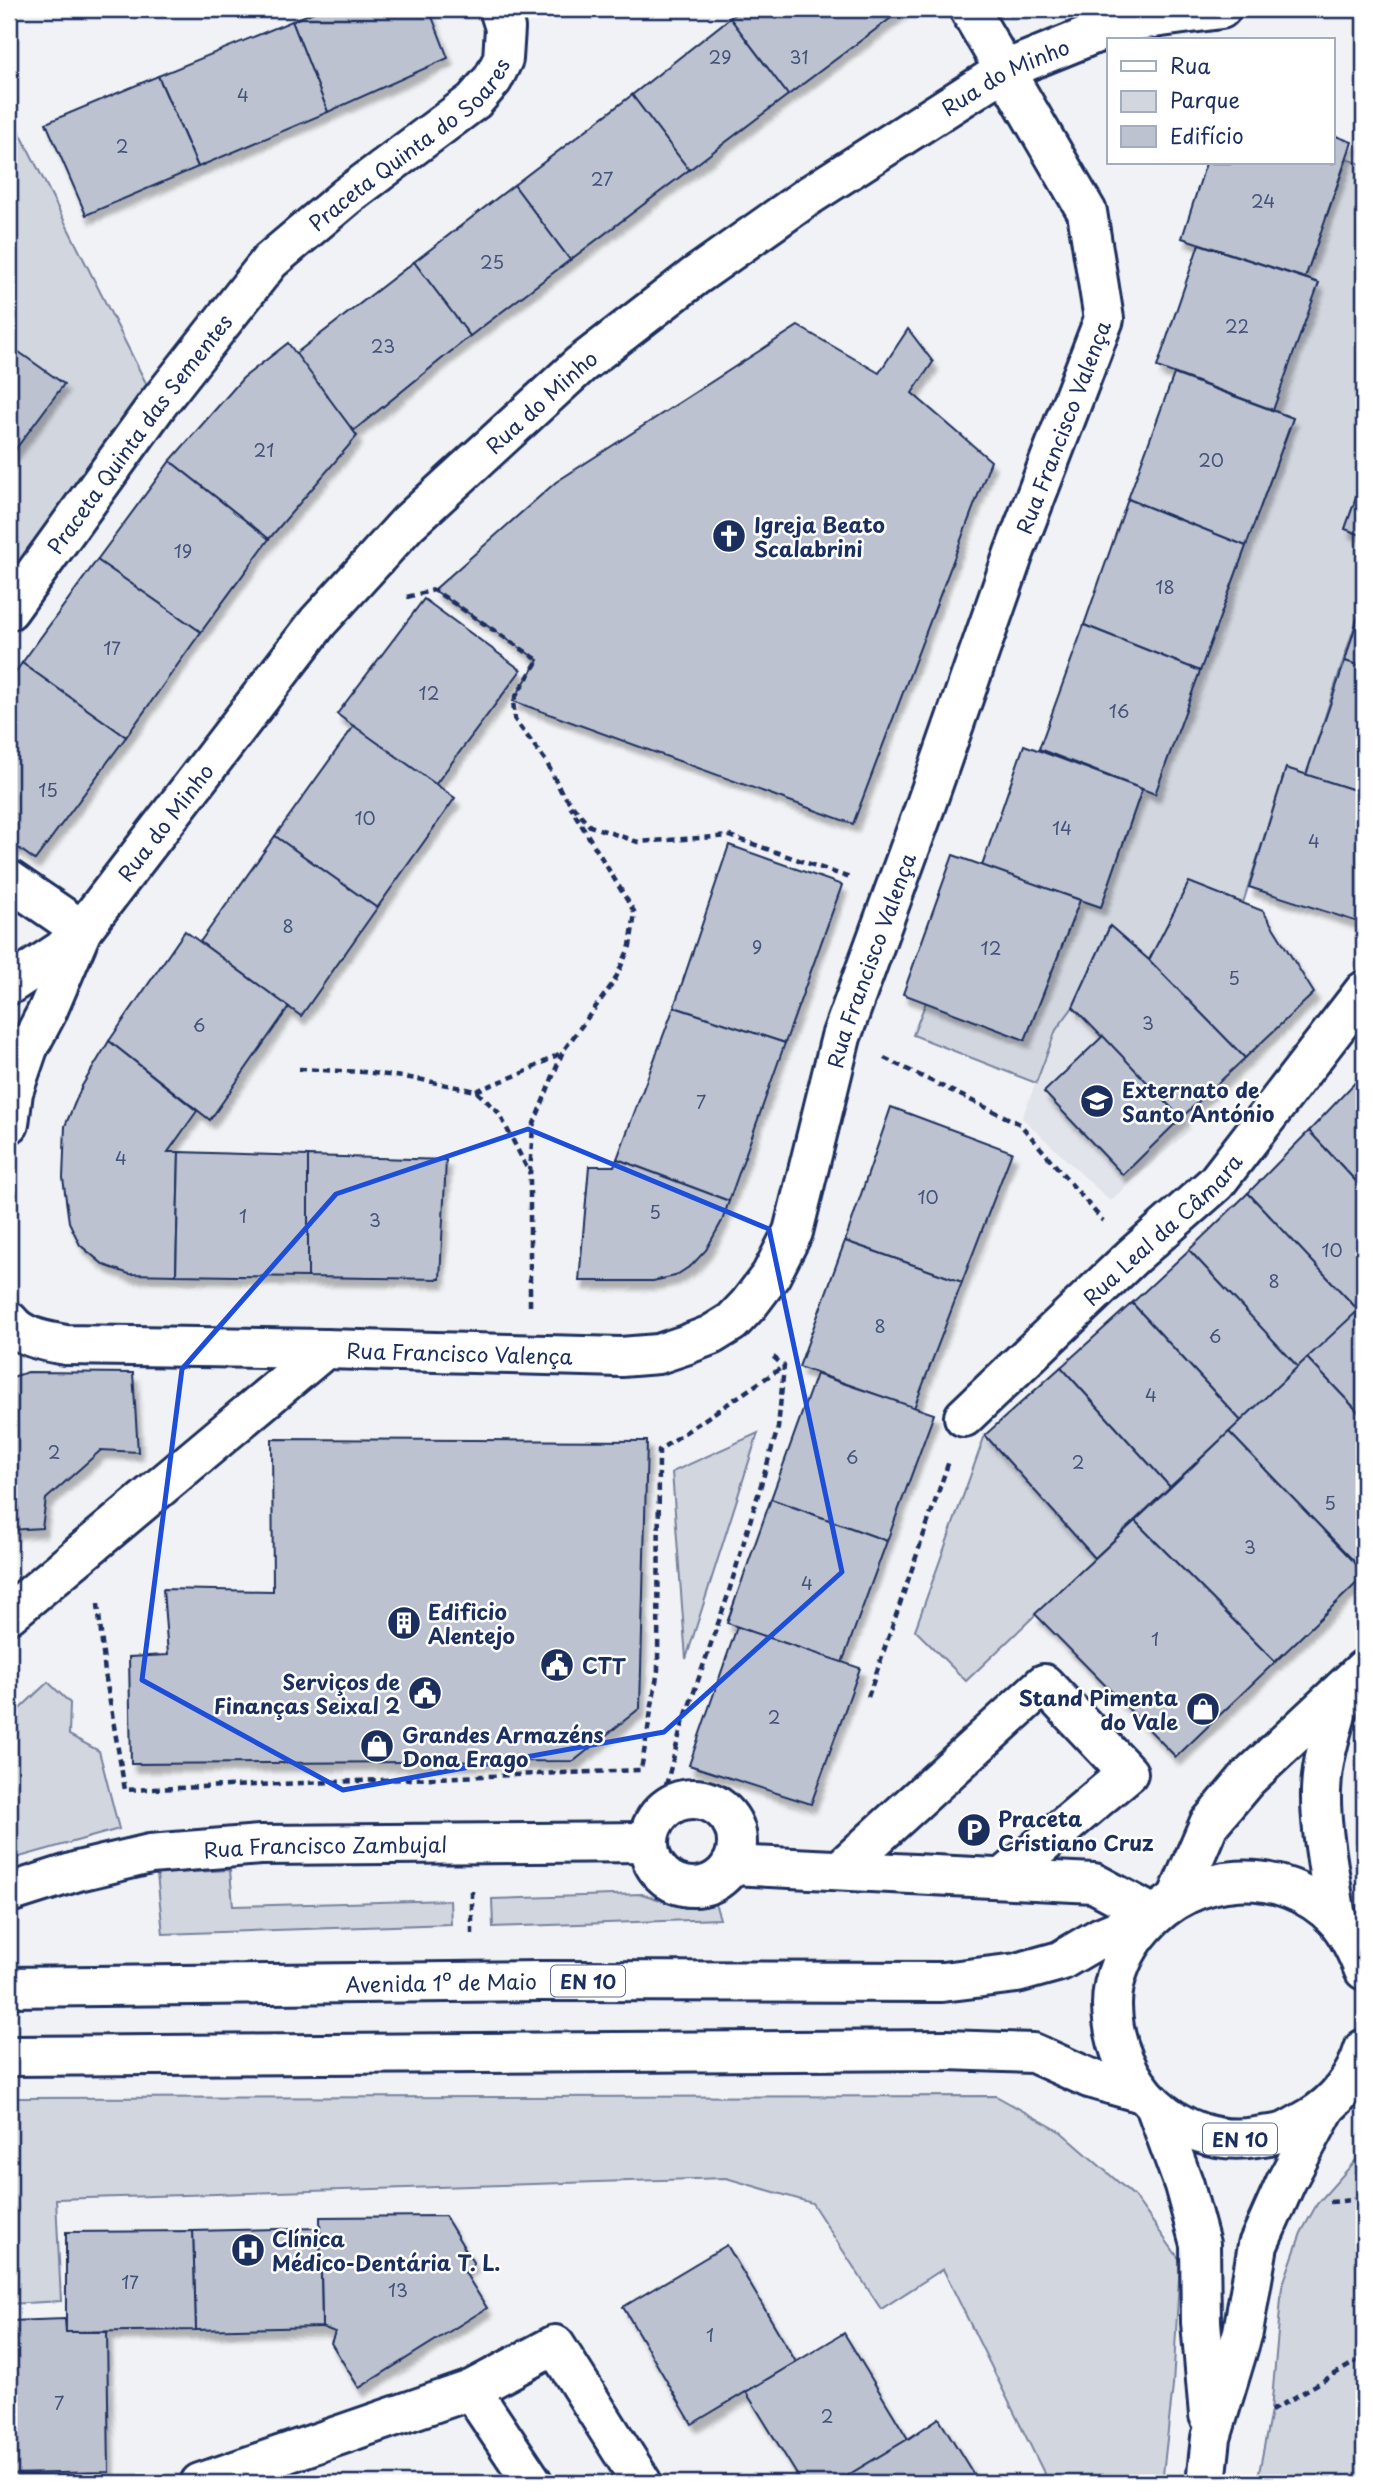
<svg xmlns="http://www.w3.org/2000/svg" width="1373" height="2492" viewBox="0 0 1373 2492" font-family="'Playpen Sans',sans-serif">
	<style>
		.built { fill: #e1e4ea }
		.green { fill: #d2d6df; stroke: #76829e; stroke-width: 2 }
		.building { fill: #bcc2d0; stroke: #1b2f5e; stroke-width: 2; filter: url(#shadow) }
		.lines { fill: none; stroke-linecap: round; stroke-linejoin: round }
		.street-casing { stroke: #1b2f5e; stroke-width: 44 }
		.secondary-casing { stroke: #1b2f5e; stroke-width: 44 }
		.primary-casing { stroke: #1b2f5e; stroke-width: 44 }
		.path { stroke: #1b2f5e; stroke-width: 4.5; stroke-dasharray: 7 5; stroke-linecap: butt }
		.street { stroke: #fff; stroke-width: 38 }
		.secondary { stroke: #fff; stroke-width: 38 }
		.primary { stroke: #fff; stroke-width: 38 }
		.marked { fill: none; stroke: #1d4ed8; stroke-width: 5; stroke-linejoin: round }
		.labels { text-anchor: middle; dominant-baseline: central; stroke-width: 5; stroke-linejoin: round; paint-order: stroke }
		.number-label { font-size: 18px; fill: #43547a }
		.shield { fill: #fff; stroke: #5f6d8e; stroke-width: 2 }
		.shield-label { font-size: 19px; font-weight: bold; fill: #1b2f5e }
		.street-label { font-size: 21px; fill: #1b2f5e; stroke: #fff }
		.poi-label { font-size: 21px; font-weight: bold; fill: #1b2f5e; stroke: #fff; text-anchor: start }
	</style>
	<defs>
		<filter id="shadow"><feDropShadow dx="4.5" dy="8" stdDeviation="2" flood-color="#0004"/></filter>
	</defs>
	<rect width="100%" height="100%" fill="#f1f2f5"/>
	<filter id="ink" filterUnits="userSpaceOnUse"><feTurbulence type="fractalNoise" baseFrequency=".0143" numOctaves="2"/><feDisplacementMap in="SourceGraphic" scale="14" xChannelSelector="R" yChannelSelector="G"/><feConvolveMatrix kernelMatrix="1 2 1 2 8 2 1 2 1" color-interpolation-filters="sRGB"/></filter>
	<g filter="url(#ink)">
		<!-- built -->
		<polygon class="built" points="1073,1007 1191,1129 1110,1201 1022,1118 1056,1030"/>
		<!-- green -->
		<g class="green">
			<polygon points="9,111 157,405 9,610"/>
			<polygon points="1347,159 1364,165 1364,475 1345,529 1364,536 1364,597 1306,775 1286,768 1243,903 1189,883 1149,960 1110,926 1073,1007 1056,1030 1036,1083 913,1035 926,1002 1025,1040 1080,900 1101,907 1142,789 1155,793 1293,418 1273,410 1318,283 1305,278"/>
			<polygon points="758,1433 686,1659 672,1472"/>
			<polygon points="985,1435 1095,1558 966,1681 915,1630"/>
			<polygon points="48,1682 70,1703 69,1735 99,1751 119,1829 9,1860 9,1719"/>
			<polygon points="230,1870 233,1906 450,1900 451,1924 163,1934 157,1874"/>
			<polygon points="642,1894 685,1908 715,1903 720,1919 493,1927 492,1899"/>
			<polygon points="996,2096 1061,2132 1134,2196 1180,2260 1173,2386 1162,2483 1049,2483 943,2269 881,2309 812,2203 726,2178 56,2199 61,2301 9,2304 9,2098"/>
			<polygon points="1364,2151 1364,2483 1257,2483 1271,2411 1282,2287 1301,2233 1317,2204"/>
		</g>
		<!-- building -->
		<g class="building">
			<polygon points="321,9 429,9 448,58 328,112 292,21"/>
			<polygon points="741,9 903,9 788,95 730,18"/>
			<polygon points="730,18 788,95 689,170 632,95"/>
			<polygon points="292,21 328,112 198,167 158,76"/>
			<polygon points="158,76 198,167 86,215 46,123"/>
			<polygon points="632,95 689,170 570,260 514,185"/>
			<polygon points="1333,135 1352,142 1305,278 1182,238 1206,163 1333,163"/>
			<polygon points="514,185 570,260 470,336 414,262"/>
			<polygon points="1199,244 1319,283 1273,410 1157,367"/>
			<polygon points="414,262 470,336 353,431 295,354"/>
			<polygon points="798,326 879,373 908,329 933,362 912,393 991,461 853,824 513,701 538,660 434,590 556,482"/>
			<polygon points="288,343 357,436 269,539 170,461 243,378"/>
			<polygon points="9,345 64,384 9,458"/>
			<polygon points="1174,374 1293,418 1246,546 1128,499"/>
			<polygon points="170,461 269,539 201,632 97,560"/>
			<polygon points="1364,475 1364,536 1345,529"/>
			<polygon points="1128,499 1246,546 1200,671 1084,625"/>
			<polygon points="97,560 201,632 126,737 22,663"/>
			<polygon points="1364,597 1364,667 1345,661"/>
			<polygon points="424,599 521,670 435,785 337,714"/>
			<polygon points="1084,625 1200,671 1155,794 1039,749"/>
			<polygon points="1345,661 1364,667 1364,793 1306,775"/>
			<polygon points="22,663 126,737 35,860 9,841 9,681"/>
			<polygon points="354,726 455,798 377,908 275,836"/>
			<polygon points="1024,745 1142,789 1101,907 982,866"/>
			<polygon points="1286,768 1364,793 1364,924 1249,887"/>
			<polygon points="275,836 377,908 301,1016 200,942"/>
			<polygon points="729,845 842,885 785,1043 674,1007"/>
			<polygon points="953,855 1080,900 1025,1040 903,994"/>
			<polygon points="1189,882 1263,911 1314,993 1245,1058 1149,960"/>
			<polygon points="1110,926 1149,960 1245,1058 1181,1118 1073,1007"/>
			<polygon points="185,931 289,1007 210,1120 109,1041"/>
			<polygon points="674,1007 785,1043 729,1201 617,1159"/>
			<polygon points="1103,1036 1181,1118 1123,1175 1044,1092"/>
			<polygon points="109,1041 197,1111 168,1152 179,1152 176,1275 129,1274 104,1265 80,1245 69,1222 63,1178 65,1126 82,1086"/>
			<polygon points="1364,1073 1364,1190 1309,1131"/>
			<polygon points="891,1107 1012,1152 962,1282 845,1241"/>
			<polygon points="1309,1131 1364,1190 1364,1305 1359,1311 1248,1193"/>
			<polygon points="179,1152 308,1156 308,1277 176,1275"/>
			<polygon points="308,1156 446,1160 440,1279 308,1277"/>
			<polygon points="617,1159 729,1201 722,1221 706,1250 692,1265 675,1276 653,1281 579,1281 589,1166 614,1166"/>
			<polygon points="1248,1193 1359,1311 1298,1367 1189,1250"/>
			<polygon points="845,1241 962,1282 914,1408 799,1367"/>
			<polygon points="1189,1250 1298,1367 1241,1421 1132,1303"/>
			<polygon points="1132,1303 1241,1421 1170,1487 1061,1367"/>
			<polygon points="1364,1305 1364,1418 1307,1358"/>
			<polygon points="1307,1358 1364,1418 1364,1572 1229,1432"/>
			<polygon points="1061,1367 1170,1487 1095,1558 985,1435"/>
			<polygon points="28,1372 133,1373 138,1452 101,1450 46,1499 42,1528 9,1530 9,1378"/>
			<polygon points="816,1374 934,1414 887,1541 771,1499"/>
			<polygon points="1229,1432 1364,1572 1364,1576 1275,1662 1135,1521"/>
			<polygon points="272,1439 647,1441 640,1708 574,1761 131,1764 129,1657 168,1655 163,1589 273,1591"/>
			<polygon points="771,1499 887,1541 842,1663 727,1623"/>
			<polygon points="1135,1521 1275,1662 1176,1757 1035,1614"/>
			<polygon points="737,1627 860,1668 811,1804 689,1765"/>
			<polygon points="445,2216 474,2264 464,2271 487,2308 359,2388 331,2343 335,2332 322,2327 320,2217"/>
			<polygon points="320,2228 322,2327 196,2330 193,2231"/>
			<polygon points="193,2231 196,2330 66,2332 66,2232"/>
			<polygon points="727,2245 796,2362 692,2424 623,2307"/>
			<polygon points="65,2319 66,2332 107,2332 109,2472 9,2474 9,2321"/>
			<polygon points="844,2333 908,2439 835,2483 802,2483 746,2392"/>
			<polygon points="939,2418 979,2483 835,2483 908,2439"/>
		</g>
		<g class="lines">
			<!-- street casing -->
			<g class="street-casing">
				<g id="street">
					<path id="s1" d="M9 610 157 405 270 261 347 196 474 101 493 79 503 59 505 28 499 9"/>
					<polyline points="9,880 82,930 46,1014 28,1048 13,1092 9,1124"/>
					<path id="s2" d="M9 1321C21 1338 46 1341 65 1345L325 1349 621 1357 658 1354 685 1345 711 1335 732 1322 749 1304 771 1275 793 1232 841 1037 925 807 1014 553 1104 319 1087 212 969 9"/>
					<path id="s3" d="M964 1417 1133 1256 1216 1183 1364 991"/>
					<polyline points="9,1614 325,1349"/>
					<circle cx="693" cy="1843" r="44"/>
					<polyline points="731,1865 1094,1883 1154,1915"/>
					<polyline points="840,1870 1044,1684 1128,1773 1003,1878"/>
					<path id="s4" d="M9 1893 78 1871 150 1854 260 1845 649 1842"/>
					<polyline points="471,2390 533,2483"/>
					<polyline points="200,2483 471,2390 555,2345 642,2483"/>
				</g>
			</g>
			<!-- secondary casing -->
			<g class="secondary-casing">
				<g id="secondary">
					<path id="s5" d="M9 985 62 950 82 930 318 622 408 523 580 365 694 277 810 195 1005 70 1124 22 1221 9"/>
					<polyline points="1178,1896 1209,1824 1246,1780 1364,1669"/>
					<path d="M1336 1919C1331 1879 1320 1831 1321 1791 1322 1756 1334 1723 1343 1691"/>
					<polyline points="1156,2108 1184,2185 1200,2244 1201,2322 1209,2415"/>
					<polyline points="1206,2483 1211,2438 1243,2332 1258,2245 1286,2182 1325,2109"/>
				</g>
			</g>
			<!-- primary casing -->
			<g class="primary-casing">
				<g id="primary">
					<path d="M1364 1970C1357 1952 1349 1934 1336 1919 1282 1863 1192 1870 1143 1928 1125 1948 1112 1977 1112 2005 1113 2082 1176 2150 1256 2137 1266 2135 1278 2135 1287 2131 1295 2127 1303 2122 1310 2118 1336 2103 1356 2077 1364 2049"/>
					<polyline points="9,1987 541,1981 942,1982 1017,1973 1060,1961 1101,1937 1154,1915"/>
					<polyline points="9,2056 946,2050 1033,2053 1089,2078 1142,2093"/>
				</g>
			</g>
			<!-- path -->
			<g class="path">
				<polyline points="407,597 434,590 538,660 513,701 515,720 546,761 562,793 590,826 638,842 730,836 850,878"/>
				<polyline points="884,1058 1020,1124 1103,1221"/>
				<polyline points="299,1069 364,1072 418,1079 476,1091 499,1113 530,1174"/>
				<polyline points="476,1091 525,1072 563,1052"/>
				<polyline points="530,1306 530,1174 533,1126 563,1051 614,982 630,946 635,913 570,806"/>
				<polyline points="98,1604 105,1673 125,1790 641,1770 658,1670 659,1450 784,1366"/>
				<polyline points="868,1697 949,1461"/>
				<polyline points="663,1797 681,1729 727,1598 778,1428 784,1366 770,1354"/>
				<polyline points="472,1891 472,1935"/>
				<polyline points="1330,2202 1364,2199"/>
				<polyline points="1271,2411 1364,2357"/>
			</g>
			<!-- street -->
			<use href="#street" class="street"/>
			<!-- secondary -->
			<use href="#secondary" class="secondary"/>
			<!-- primary -->
			<use href="#primary" class="primary"/>
		</g>
	</g>
	<!-- marked area -->
	<path class="marked" d="M528 1129 769 1229 842 1572 664 1732 343 1790 142 1680 182 1369 336 1194Z"/>
	<!-- icons -->
	<defs>
		<g id="church-disc" transform="scale(1.75)"><circle r="9.5" fill="#1b2f5e" stroke="#fff"/><path d="M-1.2-6h2.4v3.5h3.3v2.4h-3.3V6h-2.4V-.1h-3.3v-2.4h3.3Z" fill="#fff"/></g>
		<g id="school-disc" transform="scale(1.75)"><circle r="9.5" fill="#1b2f5e" stroke="#fff"/><path d="M0-5L7-2L0 1L-7-2ZM-4 1L0 2.5L4 1V4Q0 6-4 4Z" fill="#fff"/></g>
		<g id="building-disc" transform="scale(1.75)"><circle r="9.5" fill="#1b2f5e" stroke="#fff"/><path d="M-4-6H4V6H1V3H-1V6H-4ZM-2.5-4.3h1.7v1.8h-1.7ZM.8-4.3h1.7v1.8H.8ZM-2.5-1h1.7V.8h-1.7ZM.8-1h1.7V.8H.8Z" fill="#fff"/></g>
		<g id="civic-disc" transform="scale(1.75)"><circle r="9.5" fill="#1b2f5e" stroke="#fff"/><path d="M-.6-6.5H3V-4.5H.6V-3L4-1V1h2V6H-6V1h2V-1L-.6-3ZM-1.2 2.5V6h2.4V2.5Z" fill="#fff"/></g>
		<g id="shop-disc" transform="scale(1.75)"><circle r="9.5" fill="#1b2f5e" stroke="#fff"/><path d="M-5-2.5h2.3a2.7 3.5 0 0 1 5.4 0H5L5.5 6h-11ZM-1.5-2.5h3a1.5 2.3 0 0 0-3 0Z" fill="#fff"/></g>
		<g id="parking-disc" transform="scale(1.75)"><circle r="9.5" fill="#1b2f5e" stroke="#fff"/><path d="M-3.5-5.5H1a3.5 3.5 0 0 1 0 7H-1V5.5H-3.5ZM-1-3.4V-.6H.8a1.4 1.4 0 0 0 0-2.8Z" fill="#fff"/></g>
		<g id="hospital-disc" transform="scale(1.75)"><circle r="9.5" fill="#1b2f5e" stroke="#fff"/><path d="M-5-5h3v3.5h4V-5h3V5h-3V1.5h-4V5h-3Z" fill="#fff"/></g>
	</defs>
	<g fill-rule="evenodd">
		<use href="#church-disc" x="729" y="536"/>
		<use href="#school-disc" x="1097" y="1101"/>
		<use href="#building-disc" x="404" y="1623"/>
		<use href="#civic-disc" x="557" y="1665"/>
		<use href="#civic-disc" x="425" y="1693"/>
		<use href="#shop-disc" x="1203" y="1709"/>
		<use href="#shop-disc" x="377" y="1746"/>
		<use href="#parking-disc" x="974" y="1830"/>
		<use href="#hospital-disc" x="248" y="2250"/>
	</g>
	<g class="labels">
		<!-- number labels -->
		<g class="number-label">
			<text x="720" y="56">29</text>
			<text x="799" y="56">31</text>
			<text x="243" y="94">4</text>
			<text x="122" y="145">2</text>
			<text x="602" y="178">27</text>
			<text x="1263" y="200">24</text>
			<text x="492" y="261">25</text>
			<text x="1237" y="325">22</text>
			<text x="383" y="345">23</text>
			<text x="264" y="449">21</text>
			<text x="1211" y="459">20</text>
			<text x="183" y="550">19</text>
			<text x="1165" y="586">18</text>
			<text x="112" y="647">17</text>
			<text x="429" y="692">12</text>
			<text x="1119" y="710">16</text>
			<text x="48" y="789">15</text>
			<text x="365" y="817">10</text>
			<text x="1062" y="827">14</text>
			<text x="1314" y="840">4</text>
			<text x="288" y="925">8</text>
			<text x="757" y="946">9</text>
			<text x="991" y="947">12</text>
			<text x="1234" y="977">5</text>
			<text x="1148" y="1022">3</text>
			<text x="199" y="1024">6</text>
			<text x="701" y="1101">7</text>
			<text x="121" y="1157">4</text>
			<text x="928" y="1196">10</text>
			<text x="655" y="1211">5</text>
			<text x="243" y="1215">1</text>
			<text x="375" y="1219">3</text>
			<text x="1332" y="1249">10</text>
			<text x="1274" y="1280">8</text>
			<text x="880" y="1325">8</text>
			<text x="1215" y="1335">6</text>
			<text x="1151" y="1394">4</text>
			<text x="54" y="1451">2</text>
			<text x="852" y="1456">6</text>
			<text x="1078" y="1461">2</text>
			<text x="1330" y="1502">5</text>
			<text x="1250" y="1546">3</text>
			<text x="807" y="1582">4</text>
			<text x="1155" y="1638">1</text>
			<text x="774" y="1716">2</text>
			<text x="130" y="2281">17</text>
			<text x="398" y="2289">13</text>
			<text x="710" y="2334">1</text>
			<text x="59" y="2402">7</text>
			<text x="827" y="2415">2</text>
		</g>
		<!-- shield labels -->
		<g class="shield">
			<rect x="551" y="1965.5" width="74" height="31" rx="5"/>
			<rect x="1203" y="2123.5" width="74" height="31" rx="5"/>
		</g>
		<g class="shield-label">
			<text x="588" y="1981">EN 10</text>
			<text x="1240" y="2139">EN 10</text>
		</g>
		<!-- street labels -->
		<g class="street-label">
			<text stroke="none"><textPath href="#s5" startOffset="1362">Rua do Minho</textPath></text>
			<text stroke="none"><textPath href="#s1" startOffset="618">Praceta Quinta do Soares</textPath></text>
			<text stroke="none"><textPath href="#s5" startOffset="794">Rua do Minho</textPath></text>
			<text stroke="none"><textPath href="#s2" startOffset="1696">Rua Francisco Valença</textPath></text>
			<text stroke="none"><textPath href="#s1" startOffset="219">Praceta Quinta das Sementes</textPath></text>
			<text stroke="none"><textPath href="#s5" startOffset="228">Rua do Minho</textPath></text>
			<text stroke="none"><textPath href="#s2" startOffset="1129">Rua Francisco Valença</textPath></text>
			<text stroke="none"><textPath href="#s3" startOffset="273">Rua Leal da Câmara</textPath></text>
			<text stroke="none"><textPath href="#s2" startOffset="457">Rua Francisco Valença</textPath></text>
			<text stroke="none"><textPath href="#s4" startOffset="322">Rua Francisco Zambujal</textPath></text>
			<text transform="translate(441 1982) rotate(-1)">Avenida 1º de Maio</text>
		</g>
		<!-- poi labels -->
		<g class="poi-label">
			<text x="754" y="524">Igreja Beato<tspan x="754" dy="24">Scalabrini</tspan></text>
			<text x="1122" y="1089">Externato de<tspan x="1122" dy="24">Santo António</tspan></text>
			<text x="428" y="1611">Edificio<tspan x="428" dy="24">Alentejo</tspan></text>
			<text x="582" y="1665">CTT</text>
			<text x="400" y="1681" text-anchor="end">Serviços de<tspan x="400" dy="24">Finanças Seixal 2</tspan></text>
			<text x="1178" y="1697" text-anchor="end">Stand Pimenta<tspan x="1178" dy="24">do Vale</tspan></text>
			<text x="402" y="1734">Grandes Armazéns<tspan x="402" dy="24">Dona Erago</tspan></text>
			<text x="998" y="1818">Praceta<tspan x="998" dy="24">Cristiano Cruz</tspan></text>
			<text x="272" y="2238">Clínica<tspan x="272" dy="24">Médico-Dentária T. L.</tspan></text>
		</g>
	</g>
	<!-- margin -->
	<rect width="1373" height="2492" fill="none" stroke="#fff" stroke-width="35"/>
	<rect x="18" y="18" width="1338" height="2457" fill="none" stroke="#1b2f5e" stroke-width="2.5" filter="url(#ink)"/>
	<!-- legend -->
	<rect x="1107" y="38" width="228" height="126" fill="#ffffff" stroke="#a4acbf" stroke-width="2"/>
	<rect x="1121" y="61" width="35" height="10" fill="#ffffff" stroke="#a4acbf" stroke-width="2"/>
	<text x="1170" y="74" font-size="21" fill="#1b2f5e">Rua</text>
	<rect x="1121" y="91" width="35" height="21" fill="#d2d6df" stroke="#a4acbf" stroke-width="2"/>
	<text x="1170" y="108" font-size="21" fill="#1b2f5e">Parque</text>
	<rect x="1121" y="126" width="35" height="21" fill="#bcc2d0" stroke="#a4acbf" stroke-width="2"/>
	<text x="1170" y="144" font-size="21" fill="#1b2f5e">Edifício</text>
</svg>
